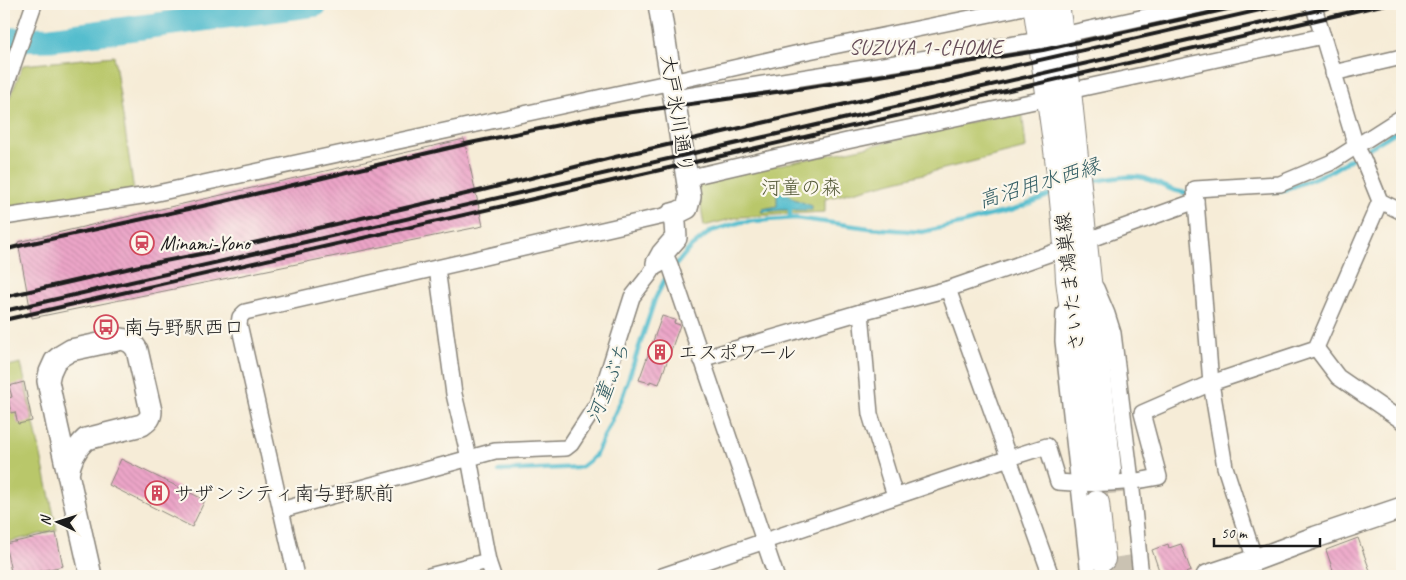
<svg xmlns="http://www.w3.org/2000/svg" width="1406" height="580" viewBox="0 0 1406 580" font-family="Caveat,'Klee One',sans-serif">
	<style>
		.green { fill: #b9c76a; stroke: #6a7243 }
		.water { fill: url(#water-ripples); stroke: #366c74 }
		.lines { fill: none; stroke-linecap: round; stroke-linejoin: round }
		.stream { stroke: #51bccd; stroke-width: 4.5 }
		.river { stroke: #51bccd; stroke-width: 25 }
		.building { fill: url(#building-back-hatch) }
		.primary-tunnel { stroke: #cac2b2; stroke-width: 24; stroke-dasharray: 24 12; stroke-linecap: butt }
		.street-casing { stroke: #89847a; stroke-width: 18 }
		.secondary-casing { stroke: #89847a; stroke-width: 24 }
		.primary-casing { stroke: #89847a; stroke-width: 26 }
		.street { stroke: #fff; stroke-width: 15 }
		.secondary { stroke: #fff; stroke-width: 21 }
		.primary { stroke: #fff; stroke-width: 24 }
		.rail { stroke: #1c1c1c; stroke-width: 4 }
		.labels { text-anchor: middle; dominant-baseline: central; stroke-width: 4.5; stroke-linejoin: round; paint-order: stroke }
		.street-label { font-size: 20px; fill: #1c1c1c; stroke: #fbf7ec }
		.park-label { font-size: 20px; fill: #535837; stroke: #fbf7ec }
		.poi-label { font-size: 20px; fill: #1c1c1c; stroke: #fbf7ec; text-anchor: start }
		.neighbourhood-label { font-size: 21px; letter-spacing: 1px; fill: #654c58; stroke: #fbf7ec }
		.water-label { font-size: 21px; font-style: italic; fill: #315c63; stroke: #fbf7ec }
	</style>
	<defs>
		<pattern id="water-ripples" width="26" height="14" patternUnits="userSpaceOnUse" patternTransform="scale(1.25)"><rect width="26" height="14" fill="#51bccd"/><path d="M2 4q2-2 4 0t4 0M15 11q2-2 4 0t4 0" fill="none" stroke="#46a1af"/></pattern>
		<pattern id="building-back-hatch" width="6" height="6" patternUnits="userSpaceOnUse" patternTransform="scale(1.25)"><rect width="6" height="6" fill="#eca5c8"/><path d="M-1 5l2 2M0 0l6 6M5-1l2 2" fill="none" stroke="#ca8dab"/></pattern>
	</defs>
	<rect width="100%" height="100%" fill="#fbf7ec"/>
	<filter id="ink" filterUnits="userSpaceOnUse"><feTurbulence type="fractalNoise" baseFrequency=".02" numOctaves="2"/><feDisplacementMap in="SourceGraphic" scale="10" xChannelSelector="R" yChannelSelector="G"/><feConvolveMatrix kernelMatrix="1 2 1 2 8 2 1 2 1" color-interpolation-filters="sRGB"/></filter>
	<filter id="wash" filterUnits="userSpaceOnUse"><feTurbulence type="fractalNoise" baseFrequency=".0096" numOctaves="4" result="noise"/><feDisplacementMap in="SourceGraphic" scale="20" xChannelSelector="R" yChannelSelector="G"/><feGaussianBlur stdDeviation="1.12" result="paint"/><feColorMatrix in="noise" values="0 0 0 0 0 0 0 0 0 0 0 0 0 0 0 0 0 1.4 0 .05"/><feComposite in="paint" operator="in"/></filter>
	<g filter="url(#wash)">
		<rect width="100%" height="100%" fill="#f6ecd7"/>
		<!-- green -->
		<g class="green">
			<polygon points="114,56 134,191 4,213 4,112 23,65"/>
			<polygon points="1022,110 1026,148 825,199 825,212 739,217 704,226 697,181 853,150"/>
			<polygon points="21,363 57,530 4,543 4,367"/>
		</g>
		<!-- water -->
		<polygon class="water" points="779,192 786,192 794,199 812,206 812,210 781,210 763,212 761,212 763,209 777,206 777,194"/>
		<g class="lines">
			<!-- stream -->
			<g class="stream">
				<path d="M1086 183C1101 180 1129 174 1144 178 1160 183 1175 194 1192 193"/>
				<polyline points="1275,192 1283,191 1331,171 1402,128"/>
				<polyline points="790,210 790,218"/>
				<polyline points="674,267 690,248 711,231 741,222 795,218 869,228 922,232 964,223 984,217 1013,210 1055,193"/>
				<polyline points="499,471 581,467 595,456 622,398 655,299 664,281 669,274"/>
			</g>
			<!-- river -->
			<polyline class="river" points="4,40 51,39 316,4"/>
		</g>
		<g id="blocks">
			<!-- building -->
			<g class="building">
				<polygon points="464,139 483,226 32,318 18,242"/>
				<polygon points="662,316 675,320 674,323 680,325 659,384 650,381 650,383 639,380"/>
				<polygon points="24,382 32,421 18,424 15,412 11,413 8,398 12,397 9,386"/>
				<polygon points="121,459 205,500 192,527 109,485"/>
				<polygon points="56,533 63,566 19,576 12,576 5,544"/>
				<polygon points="1358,538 1372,576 1335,576 1326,550"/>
				<polygon points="1168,544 1169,548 1181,544 1191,571 1176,576 1161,576 1152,550"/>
			</g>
		</g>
	</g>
	<g filter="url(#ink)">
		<use href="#blocks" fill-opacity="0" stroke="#89847a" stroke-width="1"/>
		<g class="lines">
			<!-- primary-tunnel -->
			<g class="primary-tunnel">
				<polyline points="1109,470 1112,502"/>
				<polyline points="1119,557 1122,576"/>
			</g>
			<!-- street casing -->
			<g class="street-casing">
				<g id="street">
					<polyline points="1313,4 1356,146 1363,159 1380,201 1402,212"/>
					<polyline points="1062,35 1205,4"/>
					<polyline points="1333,73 1402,57"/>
					<polyline points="4,91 34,4"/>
					<polyline points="1069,91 1323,36"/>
					<polyline points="675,98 1040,40"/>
					<polyline points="687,178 847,141 1049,98"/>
					<polyline points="4,217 148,195 672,82 799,53 1039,4"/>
					<polyline points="1085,241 1196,201"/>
					<polyline points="664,252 670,265 776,576"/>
					<polyline points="657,263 650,274 632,297 599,401 571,444 566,448 495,451 281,510 239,324 240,317 245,312 672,214"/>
					<polyline points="437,268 454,394 469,458 488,561 493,576"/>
					<polyline points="1096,288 1107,314 1113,333 1131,481 1141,576"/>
					<polyline points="948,289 1051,576"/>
					<polyline points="861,312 870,414 895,496"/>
					<polyline points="1064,312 1063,341 1089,576"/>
					<polyline points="1316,348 1338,377 1402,421"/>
					<polyline points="701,359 861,312 948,289 1066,248"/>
					<polyline points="281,510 296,576"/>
					<polyline points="1255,560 1225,467 1211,383 1195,189 1280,184 1330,163 1402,117"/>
					<polyline points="429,576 488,561"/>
					<path d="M662 576 1009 458 1047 446 1058 482C1092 485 1126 484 1159 477L1142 413 1211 383 1316 348 1380 201"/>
				</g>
			</g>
			<!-- secondary casing -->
			<g class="secondary-casing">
				<g id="secondary">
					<polyline points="657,263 662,254 676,238 675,223 672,214 679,212 687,208 690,197 659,4"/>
					<path d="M68 475C70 460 75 449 86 439L142 425C148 421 151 418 151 411L137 350C133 343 129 341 122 339L71 350 61 356 55 361 50 372 48 381 57 425 91 576"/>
					<polyline points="1207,576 1255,560 1316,537 1402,508"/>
				</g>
			</g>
			<!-- primary casing -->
			<g class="primary-casing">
				<g id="primary">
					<path d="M1035 4C1048 95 1064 187 1068 280L1093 472"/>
					<polyline points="1057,4 1069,91 1109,470"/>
					<polyline points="1097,503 1103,559"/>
				</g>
			</g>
			<!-- street -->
			<use href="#street" class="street"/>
			<!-- secondary -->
			<use href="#secondary" class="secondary"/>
			<!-- primary -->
			<use href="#primary" class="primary"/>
			<!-- rail -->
			<g class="rail">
				<polyline points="4,250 23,245 221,202 470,143 604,116 798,89 1043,50 1250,4"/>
				<polyline points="4,297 144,265 232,248 483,190 615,157 775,120 1287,4"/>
				<polyline points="4,311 1345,4"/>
				<polyline points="4,320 1386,4"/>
			</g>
		</g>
	</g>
	<!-- icons -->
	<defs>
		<g id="station-ring" transform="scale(1.25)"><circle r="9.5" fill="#fbf7ec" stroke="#d1495b" stroke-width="1.5"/><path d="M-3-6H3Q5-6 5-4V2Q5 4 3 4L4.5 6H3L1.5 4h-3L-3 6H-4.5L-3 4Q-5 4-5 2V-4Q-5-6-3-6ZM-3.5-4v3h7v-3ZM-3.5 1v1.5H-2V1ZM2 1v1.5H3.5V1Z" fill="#d1495b"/></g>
		<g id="bus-ring" transform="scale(1.25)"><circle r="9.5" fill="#fbf7ec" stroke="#d1495b" stroke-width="1.5"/><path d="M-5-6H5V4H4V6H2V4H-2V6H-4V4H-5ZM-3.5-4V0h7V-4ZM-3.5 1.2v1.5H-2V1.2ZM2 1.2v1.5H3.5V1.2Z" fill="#d1495b"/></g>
		<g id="building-ring" transform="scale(1.25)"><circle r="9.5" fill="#fbf7ec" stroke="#d1495b" stroke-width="1.5"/><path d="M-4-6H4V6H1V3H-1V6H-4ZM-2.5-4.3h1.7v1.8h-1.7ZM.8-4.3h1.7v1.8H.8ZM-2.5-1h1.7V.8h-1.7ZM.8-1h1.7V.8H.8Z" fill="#d1495b"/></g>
	</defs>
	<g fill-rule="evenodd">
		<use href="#station-ring" x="142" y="243"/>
		<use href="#bus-ring" x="106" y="327"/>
		<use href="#building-ring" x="660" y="352"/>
		<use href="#building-ring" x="157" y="493"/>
	</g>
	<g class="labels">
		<!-- street labels -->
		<g class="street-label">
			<text transform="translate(677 114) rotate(81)">大戸氷川通り</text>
			<text transform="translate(1070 282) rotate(-96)">さいたま鴻巣線</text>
		</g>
		<!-- park labels -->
		<g class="park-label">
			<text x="801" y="187">河童の森</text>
		</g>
		<!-- poi labels -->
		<g class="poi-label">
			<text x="160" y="243">Minami-Yono</text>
			<text x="124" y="327">南与野駅西口</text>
			<text x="678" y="352">エスポワール</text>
			<text x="174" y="493">サザンシティ南与野駅前</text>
		</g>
		<!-- neighbourhood labels -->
		<g class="neighbourhood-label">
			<text x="926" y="47">SUZUYA 1-CHOME</text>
		</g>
		<!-- water labels -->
		<g class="water-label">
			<text transform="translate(1039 183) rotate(-17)">高沼用水西縁</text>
			<text transform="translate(608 383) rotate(-68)">河童ぶち</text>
		</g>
	</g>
	<!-- margin -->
	<rect width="1406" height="580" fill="none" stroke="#fbf7ec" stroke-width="20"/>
	<!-- north arrow -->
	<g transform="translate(58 522) rotate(274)" stroke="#fbf7ec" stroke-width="4" paint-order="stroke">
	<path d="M0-4L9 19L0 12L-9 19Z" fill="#1c1c1c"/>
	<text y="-8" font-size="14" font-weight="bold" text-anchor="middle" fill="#1c1c1c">N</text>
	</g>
	<!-- scale -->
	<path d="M1214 538v8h106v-8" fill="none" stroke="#1c1c1c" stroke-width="2.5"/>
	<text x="1221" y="538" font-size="15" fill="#1c1c1c" stroke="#fbf7ec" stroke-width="4" paint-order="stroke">50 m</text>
</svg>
